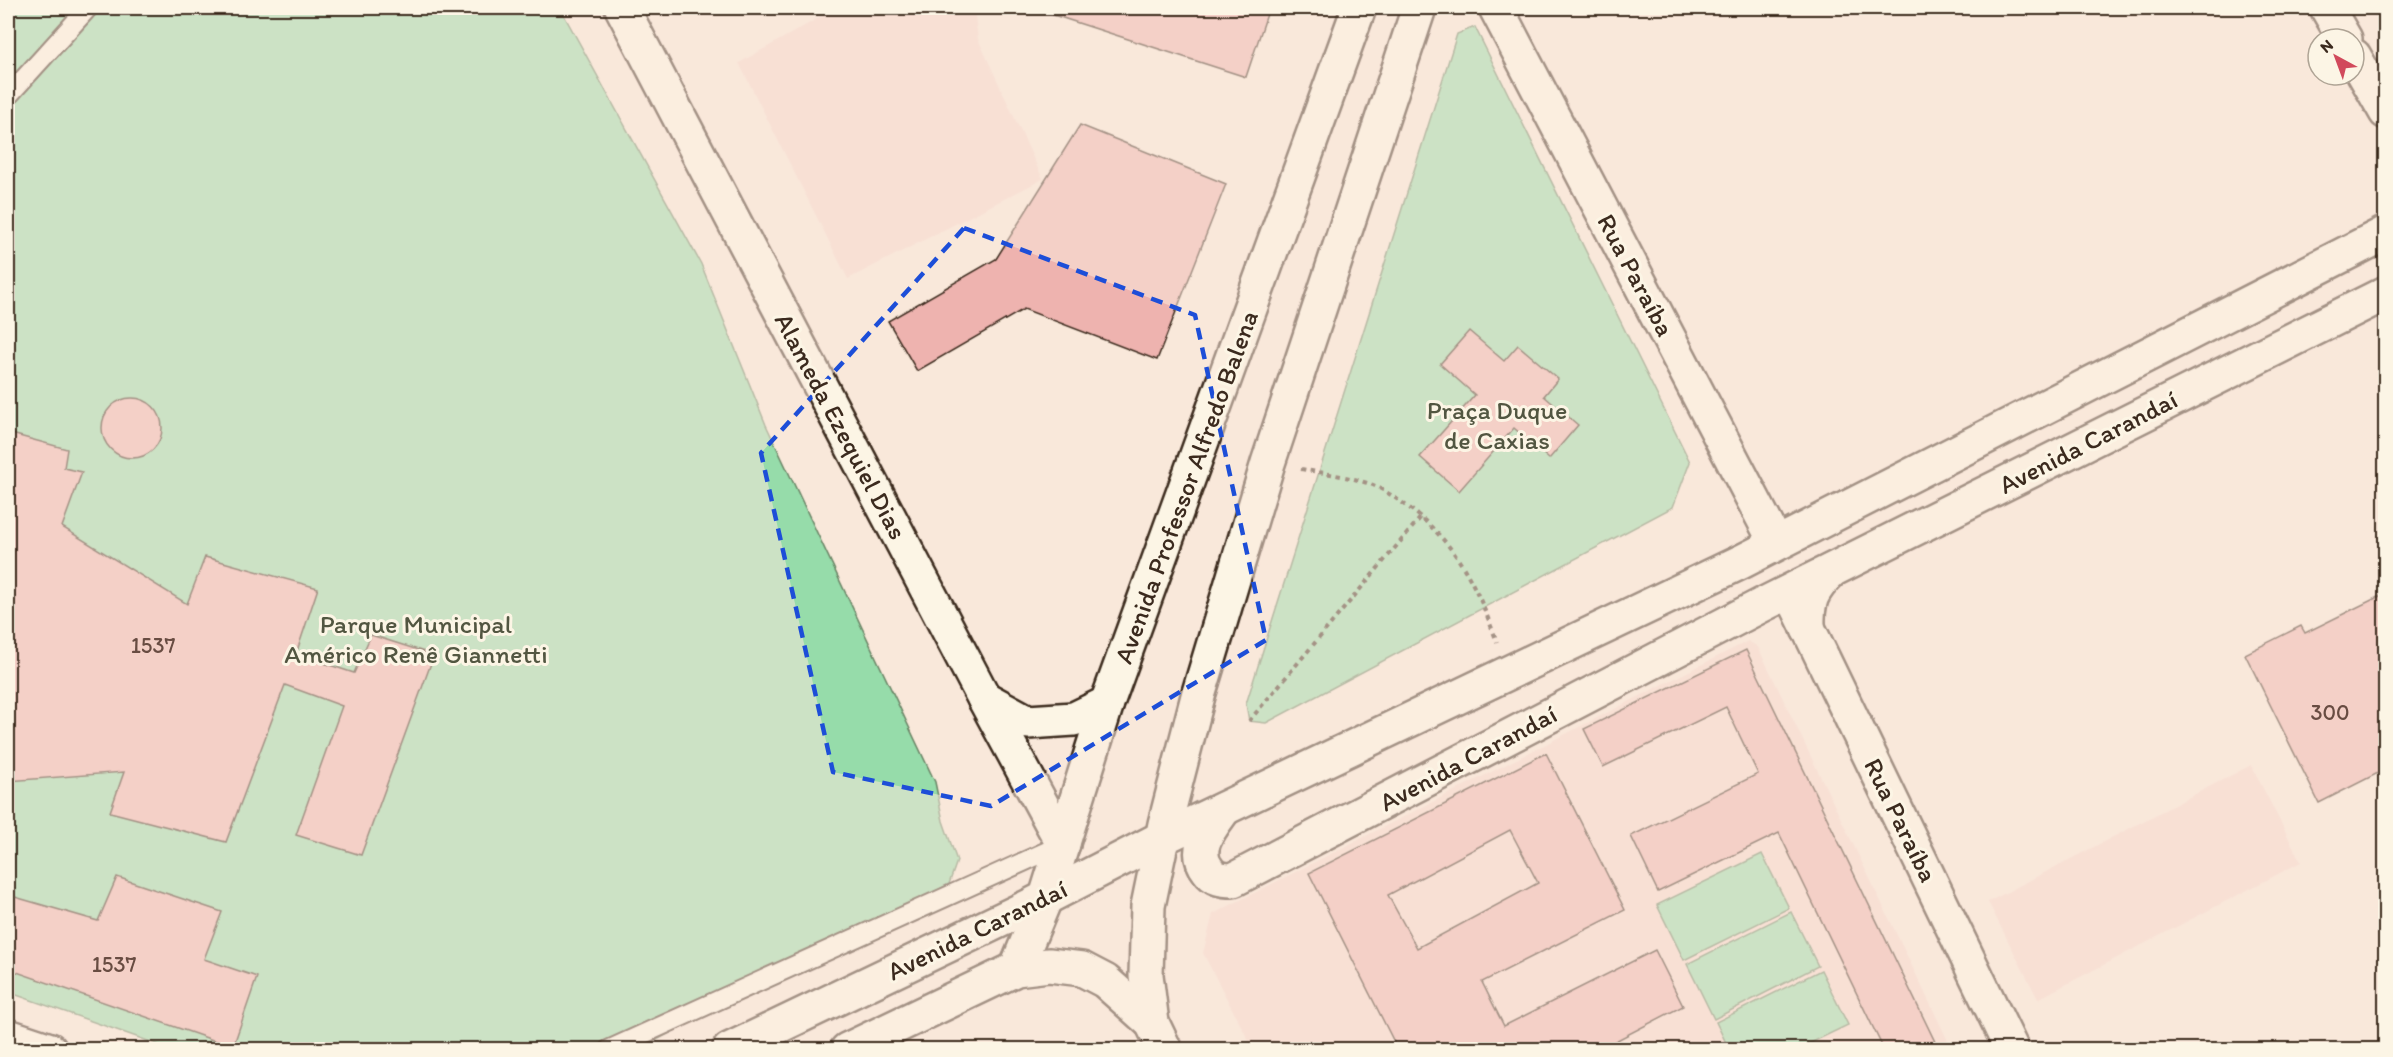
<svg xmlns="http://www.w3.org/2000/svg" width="2393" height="1057" viewBox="0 0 2393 1057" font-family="Itim,sans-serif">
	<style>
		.built { fill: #f6d8cd }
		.green { fill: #96dcaa; stroke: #688364; stroke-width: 1.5 }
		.building { fill: #eeb3af; stroke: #3b2a1e; stroke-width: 1.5; fill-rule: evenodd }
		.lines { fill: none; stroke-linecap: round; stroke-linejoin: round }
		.lane-casing { stroke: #3b2a1e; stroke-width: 22 }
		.street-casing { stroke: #3b2a1e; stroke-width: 38 }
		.secondary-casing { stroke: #3b2a1e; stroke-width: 38 }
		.path { stroke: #3b2a1e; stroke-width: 4; stroke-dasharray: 4.5 4.5; stroke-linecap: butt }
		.lane { stroke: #fcf5e5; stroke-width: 18 }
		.street { stroke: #fcf5e5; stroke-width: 33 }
		.secondary { stroke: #fcf5e5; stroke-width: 33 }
		.marked { fill: none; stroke: #1d4ed8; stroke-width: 4.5; stroke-dasharray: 12 8; stroke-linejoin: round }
		.labels { text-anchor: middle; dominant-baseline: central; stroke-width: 6; stroke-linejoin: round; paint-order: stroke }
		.number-label { font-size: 22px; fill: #684c42 }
		.street-label { font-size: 26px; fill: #3b2a1e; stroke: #fcf5e5 }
		.park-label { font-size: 26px; fill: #525641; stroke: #fcf5e5 }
	</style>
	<rect width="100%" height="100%" fill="#f9e8da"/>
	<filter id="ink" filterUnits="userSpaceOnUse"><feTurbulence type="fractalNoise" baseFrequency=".0167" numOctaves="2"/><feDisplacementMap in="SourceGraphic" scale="12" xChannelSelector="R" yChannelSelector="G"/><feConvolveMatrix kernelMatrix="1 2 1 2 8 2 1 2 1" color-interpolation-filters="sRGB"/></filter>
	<g filter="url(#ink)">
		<!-- built -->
		<g class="built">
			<polygon points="836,8 974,8 978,39 1043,179 848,279 739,63"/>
			<polygon points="1748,641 1758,647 1952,1049 1253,1049 1203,953 1213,914"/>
			<polygon points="2251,765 2301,862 2038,999 1988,902"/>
		</g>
		<!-- green -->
		<g class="green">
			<polygon points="8,8 560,8 701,264 766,425 935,782 943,821 957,861 949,884 640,1049 171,1049 8,992"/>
			<polygon points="1475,27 1690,462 1673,507 1266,723 1249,721 1246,704 1457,34"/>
			<polygon points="1762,854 1789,908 1684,960 1657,905"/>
			<polygon points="1791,912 1818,966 1714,1019 1687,964"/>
			<polygon points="1821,970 1848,1025 1798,1049 1729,1049 1716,1022"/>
		</g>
		<!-- building -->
		<g class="building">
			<polygon points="1043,8 1269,8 1246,77 1041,11"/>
			<polygon points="1080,125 1226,184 1157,360 1024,309 917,371 888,321 996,259"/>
			<polygon points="1469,331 1504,361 1518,345 1558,379 1544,396 1578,425 1549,459 1514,428 1459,491 1420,457 1475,395 1440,364"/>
			<circle cx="132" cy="428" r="30"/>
			<polygon points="8,433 67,449 64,468 82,472 62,527 187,604 205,557 318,588 296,654 354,673 371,635 434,655 361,855 296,835 342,706 285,685 226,842 110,812 124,772 8,781"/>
			<polygon points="2386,593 2386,769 2319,803 2245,654 2301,626 2305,633"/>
			<polygon points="1746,650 1939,1050 1884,1050 1779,833 1658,892 1631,836 1758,774 1726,707 1603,767 1584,729"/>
			<path d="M1546 753 1625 910 1482 982 1504 1026 1655 950 1683 1006 1598 1050H1381L1394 1042 1309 873ZM1510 830 1538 883 1417 948 1388 895Z"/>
			<polygon points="117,877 222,912 204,959 257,977 233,1047 8,969 8,895 98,921"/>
		</g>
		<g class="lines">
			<!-- lane casing -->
			<g class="lane-casing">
				<g id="lane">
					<polyline points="8,96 88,8"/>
					<polyline points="608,1050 1063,844"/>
				</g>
			</g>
			<!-- street casing -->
			<g class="street-casing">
				<g id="street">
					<polyline points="1496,8 1776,543"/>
					<polyline points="2327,8 2345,39"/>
					<polyline points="2354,56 2386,112"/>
					<polyline points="1796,603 2012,1050"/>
				</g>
			</g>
			<!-- secondary casing -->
			<g class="secondary-casing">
				<g id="secondary">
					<polyline points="622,8 984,698 1063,844"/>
					<path d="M1808 629C1807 601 1811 591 1831 571"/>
					<polyline points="984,698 1028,722 1074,719 1107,703"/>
					<path d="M1224 809C1212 826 1191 849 1208 870 1214 879 1223 880 1233 880L1762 605 2386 293"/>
					<polyline points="1016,969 1046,897 1107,703 1359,8"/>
					<polyline points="8,1036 50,1050"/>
					<polyline points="729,1050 1032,905 1162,838 1741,562 2386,233"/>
					<polyline points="847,1050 1016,969 1049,965 1082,969 1105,981 1152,1023"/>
					<polyline points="1165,1050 1152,1023 1146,975 1148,906 1165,824 1198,696 1268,463 1419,8"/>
				</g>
			</g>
			<!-- path -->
			<g class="path">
				<path d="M1301 469C1321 473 1343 475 1364 482 1379 486 1391 495 1404 504 1456 542 1475 582 1497 642"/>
				<polyline points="1249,721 1421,517"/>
			</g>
			<!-- lane -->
			<use href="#lane" class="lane"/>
			<!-- street -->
			<use href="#street" class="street"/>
			<!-- secondary -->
			<use href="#secondary" class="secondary"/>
		</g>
	</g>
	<!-- marked area -->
	<path d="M0 0H2393V1057H0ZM964 228 1195 315 1266 640 991 806 833 772 761 453Z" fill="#f9e8da" fill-opacity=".55" fill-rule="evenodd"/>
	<path class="marked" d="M964 228 1195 315 1266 640 991 806 833 772 761 453Z"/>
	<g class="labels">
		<!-- number labels -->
		<g class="number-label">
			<text x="153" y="645">1537</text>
			<text x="2330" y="712">300</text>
			<text x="114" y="964">1537</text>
		</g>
		<!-- street labels -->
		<g class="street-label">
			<text transform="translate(1636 275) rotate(62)">Rua Paraíba</text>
			<text transform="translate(841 426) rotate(62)">Alameda Ezequiel Dias</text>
			<text transform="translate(2088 442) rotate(-27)">Avenida Carandaí</text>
			<text transform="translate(1186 487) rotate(-70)">Avenida Professor Alfredo Balena</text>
			<text transform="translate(1468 758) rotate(-28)">Avenida Carandaí</text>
			<text transform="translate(1901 820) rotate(64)">Rua Paraíba</text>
			<text transform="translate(977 930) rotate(-26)">Avenida Carandaí</text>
		</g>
		<!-- park labels -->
		<g class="park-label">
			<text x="1497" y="410">Praça Duque<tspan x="1497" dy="30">de Caxias</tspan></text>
			<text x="416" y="624">Parque Municipal<tspan x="416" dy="30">Américo Renê Giannetti</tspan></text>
		</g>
	</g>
	<!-- margin -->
	<rect width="2393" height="1057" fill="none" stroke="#fcf5e5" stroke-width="30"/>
	<rect x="15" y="15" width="2363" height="1027" fill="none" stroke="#3b2a1e" stroke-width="2" filter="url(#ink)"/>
	<!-- north arrow -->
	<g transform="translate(2336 57) rotate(319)"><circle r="28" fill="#fcf5e5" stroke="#afa495" stroke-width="1.5"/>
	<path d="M0-4.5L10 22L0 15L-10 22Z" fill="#d1495b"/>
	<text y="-9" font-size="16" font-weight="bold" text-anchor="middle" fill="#3b2a1e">N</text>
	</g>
</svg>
